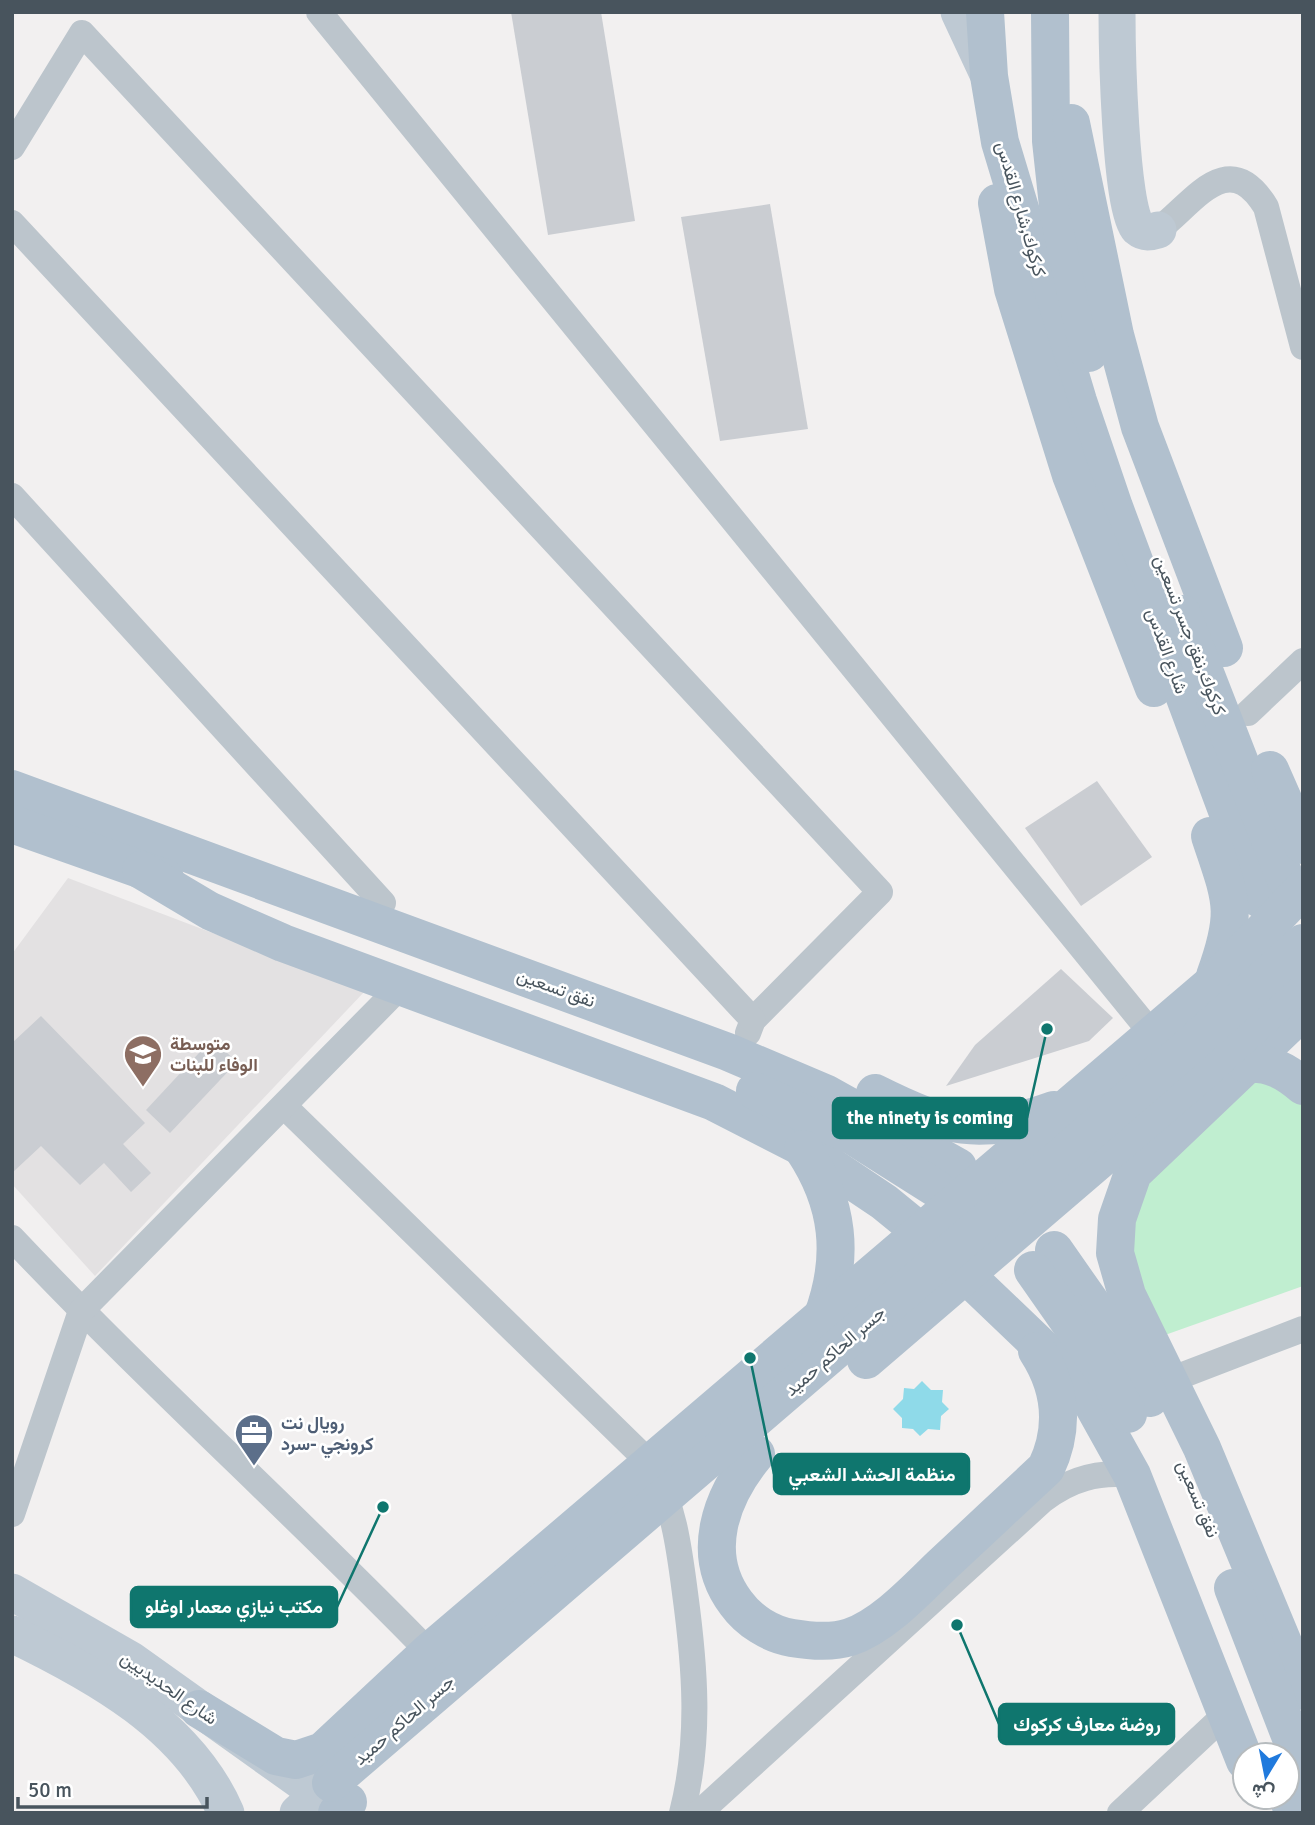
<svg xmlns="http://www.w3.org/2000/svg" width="1315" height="1825" viewBox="0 0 1315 1825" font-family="Signika,Vazirmatn,sans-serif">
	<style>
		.education { fill: #e3e1e2 }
		.green { fill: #c0eed0 }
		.water { fill: #8fdae9 }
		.building { fill: #cacdd2 }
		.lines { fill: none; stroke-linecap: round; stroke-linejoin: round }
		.street { stroke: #bcc5cc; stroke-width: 26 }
		.secondary { stroke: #bec9d3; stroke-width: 37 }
		.primary { stroke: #b1c0ce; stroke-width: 38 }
		.primary-bridge { stroke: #b1c0ce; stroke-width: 38 }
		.labels { text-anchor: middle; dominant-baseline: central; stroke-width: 5; stroke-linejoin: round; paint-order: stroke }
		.street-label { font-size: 18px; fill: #48545d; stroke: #fff }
		.education-label { font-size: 18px; font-weight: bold; fill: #785e54; stroke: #fff; text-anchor: start }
		.service-label { font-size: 18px; font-weight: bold; fill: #4e5e75; stroke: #fff; text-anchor: start }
		.leader { fill: none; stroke: #0f766e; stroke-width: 2.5 }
		.callout-dot { fill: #0f766e; stroke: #fff; stroke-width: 2.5 }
		.callout { fill: #0f766e; stroke: #0f766e; stroke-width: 2.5 }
		.callout-label { font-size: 19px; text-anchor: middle; font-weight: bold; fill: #fff }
	</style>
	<rect width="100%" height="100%" fill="#f2f0f0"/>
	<!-- education -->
	<polygon class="education" points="68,878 365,991 95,1276 12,1184 12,954"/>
	<!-- green -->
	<polygon class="green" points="1246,1064 1303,1086 1303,1286 1165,1335 1130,1260 1133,1200"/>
	<!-- water -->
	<polygon class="water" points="922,1381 931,1390 943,1390 942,1402 949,1409 941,1416 940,1430 928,1429 920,1436 913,1429 902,1428 902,1418 893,1409 903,1399 904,1388 914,1389"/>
	<!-- building -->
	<g class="building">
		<polygon points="511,12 601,12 635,221 548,235"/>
		<polygon points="770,204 808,429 720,441 681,217"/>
		<polygon points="1097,781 1152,857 1081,906 1025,828"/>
		<polygon points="1061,969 1113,1018 1089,1041 946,1086 975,1045"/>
		<polygon points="41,1016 145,1123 123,1144 151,1173 131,1192 104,1163 80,1185 41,1146 12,1173 12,1043"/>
		<polygon points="212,1039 237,1062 170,1133 146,1110"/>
	</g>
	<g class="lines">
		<!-- street -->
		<g class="street">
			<polyline points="319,12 1153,1035"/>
			<polyline points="12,147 82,33 880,892 753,1020 748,1033"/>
			<polyline points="12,223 753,1020"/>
			<path d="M1158 230C1194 203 1228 145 1266 207L1303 347"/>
			<polyline points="12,496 383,903"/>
			<polyline points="1248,713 1303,661"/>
			<path d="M285 1107 651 1464C674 1505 679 1547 685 1593 695 1667 701 1739 682 1813"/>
			<path d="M12 1238C147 1381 293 1512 429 1652"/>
			<polyline points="1170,1380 1303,1329"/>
			<polyline points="12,1514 81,1311 401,986"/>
			<path d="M699 1813 1043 1500C1070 1479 1098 1471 1132 1475"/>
			<polyline points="1120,1813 1226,1714"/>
		</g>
		<!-- secondary -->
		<g class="secondary">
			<polyline points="959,12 987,72"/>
			<path d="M1117 12C1117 46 1120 209 1138 228 1145 234 1151 232 1158 230"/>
			<polyline points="12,1592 131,1660 319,1794 298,1813"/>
			<path d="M12 1634C95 1674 188 1725 226 1813"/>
		</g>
		<!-- primary -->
		<g class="primary">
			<polyline points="985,12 989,76 1000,142 1078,401 1114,507 1260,899"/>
			<polyline points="1050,12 1051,141 1059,215 1089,353"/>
			<polyline points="1071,123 1115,335 1140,427 1224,648"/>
			<polyline points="997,203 1013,289 1071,475 1154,688"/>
			<polyline points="1182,614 1285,878"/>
			<polyline points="1270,770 1303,845"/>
			<polyline points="12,789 728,1052 827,1094 958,1167"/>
			<polyline points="12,824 165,878"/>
			<path d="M1210 836C1231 900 1239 910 1215 976"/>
			<polyline points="141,870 210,911 283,943 714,1102 802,1147 884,1202 922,1233 1083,1387 1132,1475 1245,1761"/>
			<polyline points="1303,1011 1133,1173 1117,1219 1115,1253 1127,1295 1202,1448 1303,1691"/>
			<path d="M1246 1064C1269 1062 1286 1071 1303 1086"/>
			<polyline points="755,1091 853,1136 937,1189"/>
			<path d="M875 1093C945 1128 979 1137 1054 1110"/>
			<path d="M803 1149C839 1203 845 1257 822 1318"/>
			<polyline points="1054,1250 1131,1360 1150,1398"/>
			<polyline points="1033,1270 1105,1373 1128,1414"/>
			<path d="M756 1454C721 1496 699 1554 736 1603 749 1621 770 1634 792 1638 810 1641 832 1643 850 1637 883 1626 916 1590 941 1566 976 1533 1011 1501 1046 1468 1065 1428 1061 1388 1037 1351"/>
			<polyline points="1233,1588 1303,1769"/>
			<polyline points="199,1709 276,1756 296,1760 323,1751 429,1652 1213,983 1303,889"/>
			<polyline points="1287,1796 1294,1813"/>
			<polyline points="337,1813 348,1802"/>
		</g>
		<!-- primary-bridge -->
		<g class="primary-bridge">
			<polyline points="866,1360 1202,1072 1303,980"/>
			<polyline points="331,1783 1184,1051 1303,943"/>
		</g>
	</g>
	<!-- icons -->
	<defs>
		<g id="school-pin" transform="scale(2.0125)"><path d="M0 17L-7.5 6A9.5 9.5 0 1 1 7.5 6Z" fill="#8d6e63" stroke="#fff"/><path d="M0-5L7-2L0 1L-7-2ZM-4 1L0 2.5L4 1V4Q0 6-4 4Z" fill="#fff"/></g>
		<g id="office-pin" transform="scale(2.0125)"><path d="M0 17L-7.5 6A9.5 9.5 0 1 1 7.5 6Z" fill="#5c6f8a" stroke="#fff"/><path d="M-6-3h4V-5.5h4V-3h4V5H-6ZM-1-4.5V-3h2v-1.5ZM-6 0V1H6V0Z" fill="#fff"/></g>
	</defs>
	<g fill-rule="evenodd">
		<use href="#school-pin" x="143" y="1054"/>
		<use href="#office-pin" x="254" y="1433"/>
	</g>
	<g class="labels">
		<!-- street labels -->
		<g class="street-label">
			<text transform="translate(1021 209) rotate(74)">كركوك,شارع القدس</text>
			<text transform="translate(1190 635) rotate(69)">كركوك,نفق جسر تسعين</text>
			<text transform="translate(1167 651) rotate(70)">شارع القدس</text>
			<text transform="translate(556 988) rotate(20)">نفق تسعين</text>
			<text transform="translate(835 1351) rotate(-41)">جسر الحاكم حميد</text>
			<text transform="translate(1198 1499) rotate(67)">نفق تسعين</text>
			<text transform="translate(169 1688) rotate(35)">شارع الحديديين</text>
			<text transform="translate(404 1720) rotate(-41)">جسر الحاكم حميد</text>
		</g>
		<!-- education labels -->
		<g class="education-label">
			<text x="170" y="1044">متوسطة<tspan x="170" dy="21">الوفاء للبنات</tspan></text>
		</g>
		<!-- service labels -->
		<g class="service-label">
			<text x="281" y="1423">رويال نت<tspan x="281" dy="21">كرونجي -سرد</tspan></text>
		</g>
	</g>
	<!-- callouts -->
	<path class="leader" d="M1047 1029L1027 1118M750 1358L774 1474M383 1507L337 1607M957 1625L999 1724"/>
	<g class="callout-dot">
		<circle cx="1047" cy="1029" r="7"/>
		<circle cx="750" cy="1358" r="7"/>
		<circle cx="383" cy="1507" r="7"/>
		<circle cx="957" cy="1625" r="7"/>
	</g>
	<g class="callout">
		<rect x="833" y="1098" width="194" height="40" rx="7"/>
		<rect x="774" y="1454" width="195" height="40" rx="7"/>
		<rect x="131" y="1587" width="206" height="40" rx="7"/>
		<rect x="999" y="1704" width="175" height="40" rx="7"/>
	</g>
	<g class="callout-label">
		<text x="930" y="1124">the ninety is coming</text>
		<text x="872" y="1481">منظمة الحشد الشعبي</text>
		<text x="234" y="1613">مكتب نيازي معمار اوغلو</text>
		<text x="1087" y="1731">روضة معارف كركوك</text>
	</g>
	<!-- border -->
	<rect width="1315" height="1825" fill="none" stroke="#48545d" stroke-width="28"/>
	<!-- north arrow -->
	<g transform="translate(1266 1776) rotate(190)"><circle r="33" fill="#ffffff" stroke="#b6bbbe" stroke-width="2"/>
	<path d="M0-5L12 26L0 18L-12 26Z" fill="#207add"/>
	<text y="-10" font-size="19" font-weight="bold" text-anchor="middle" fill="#48545d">ش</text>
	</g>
	<!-- scale -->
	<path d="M18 1797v10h189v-10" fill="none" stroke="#48545d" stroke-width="3.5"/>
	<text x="28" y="1797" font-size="21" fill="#48545d" stroke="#ffffff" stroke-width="5" paint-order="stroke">50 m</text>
</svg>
